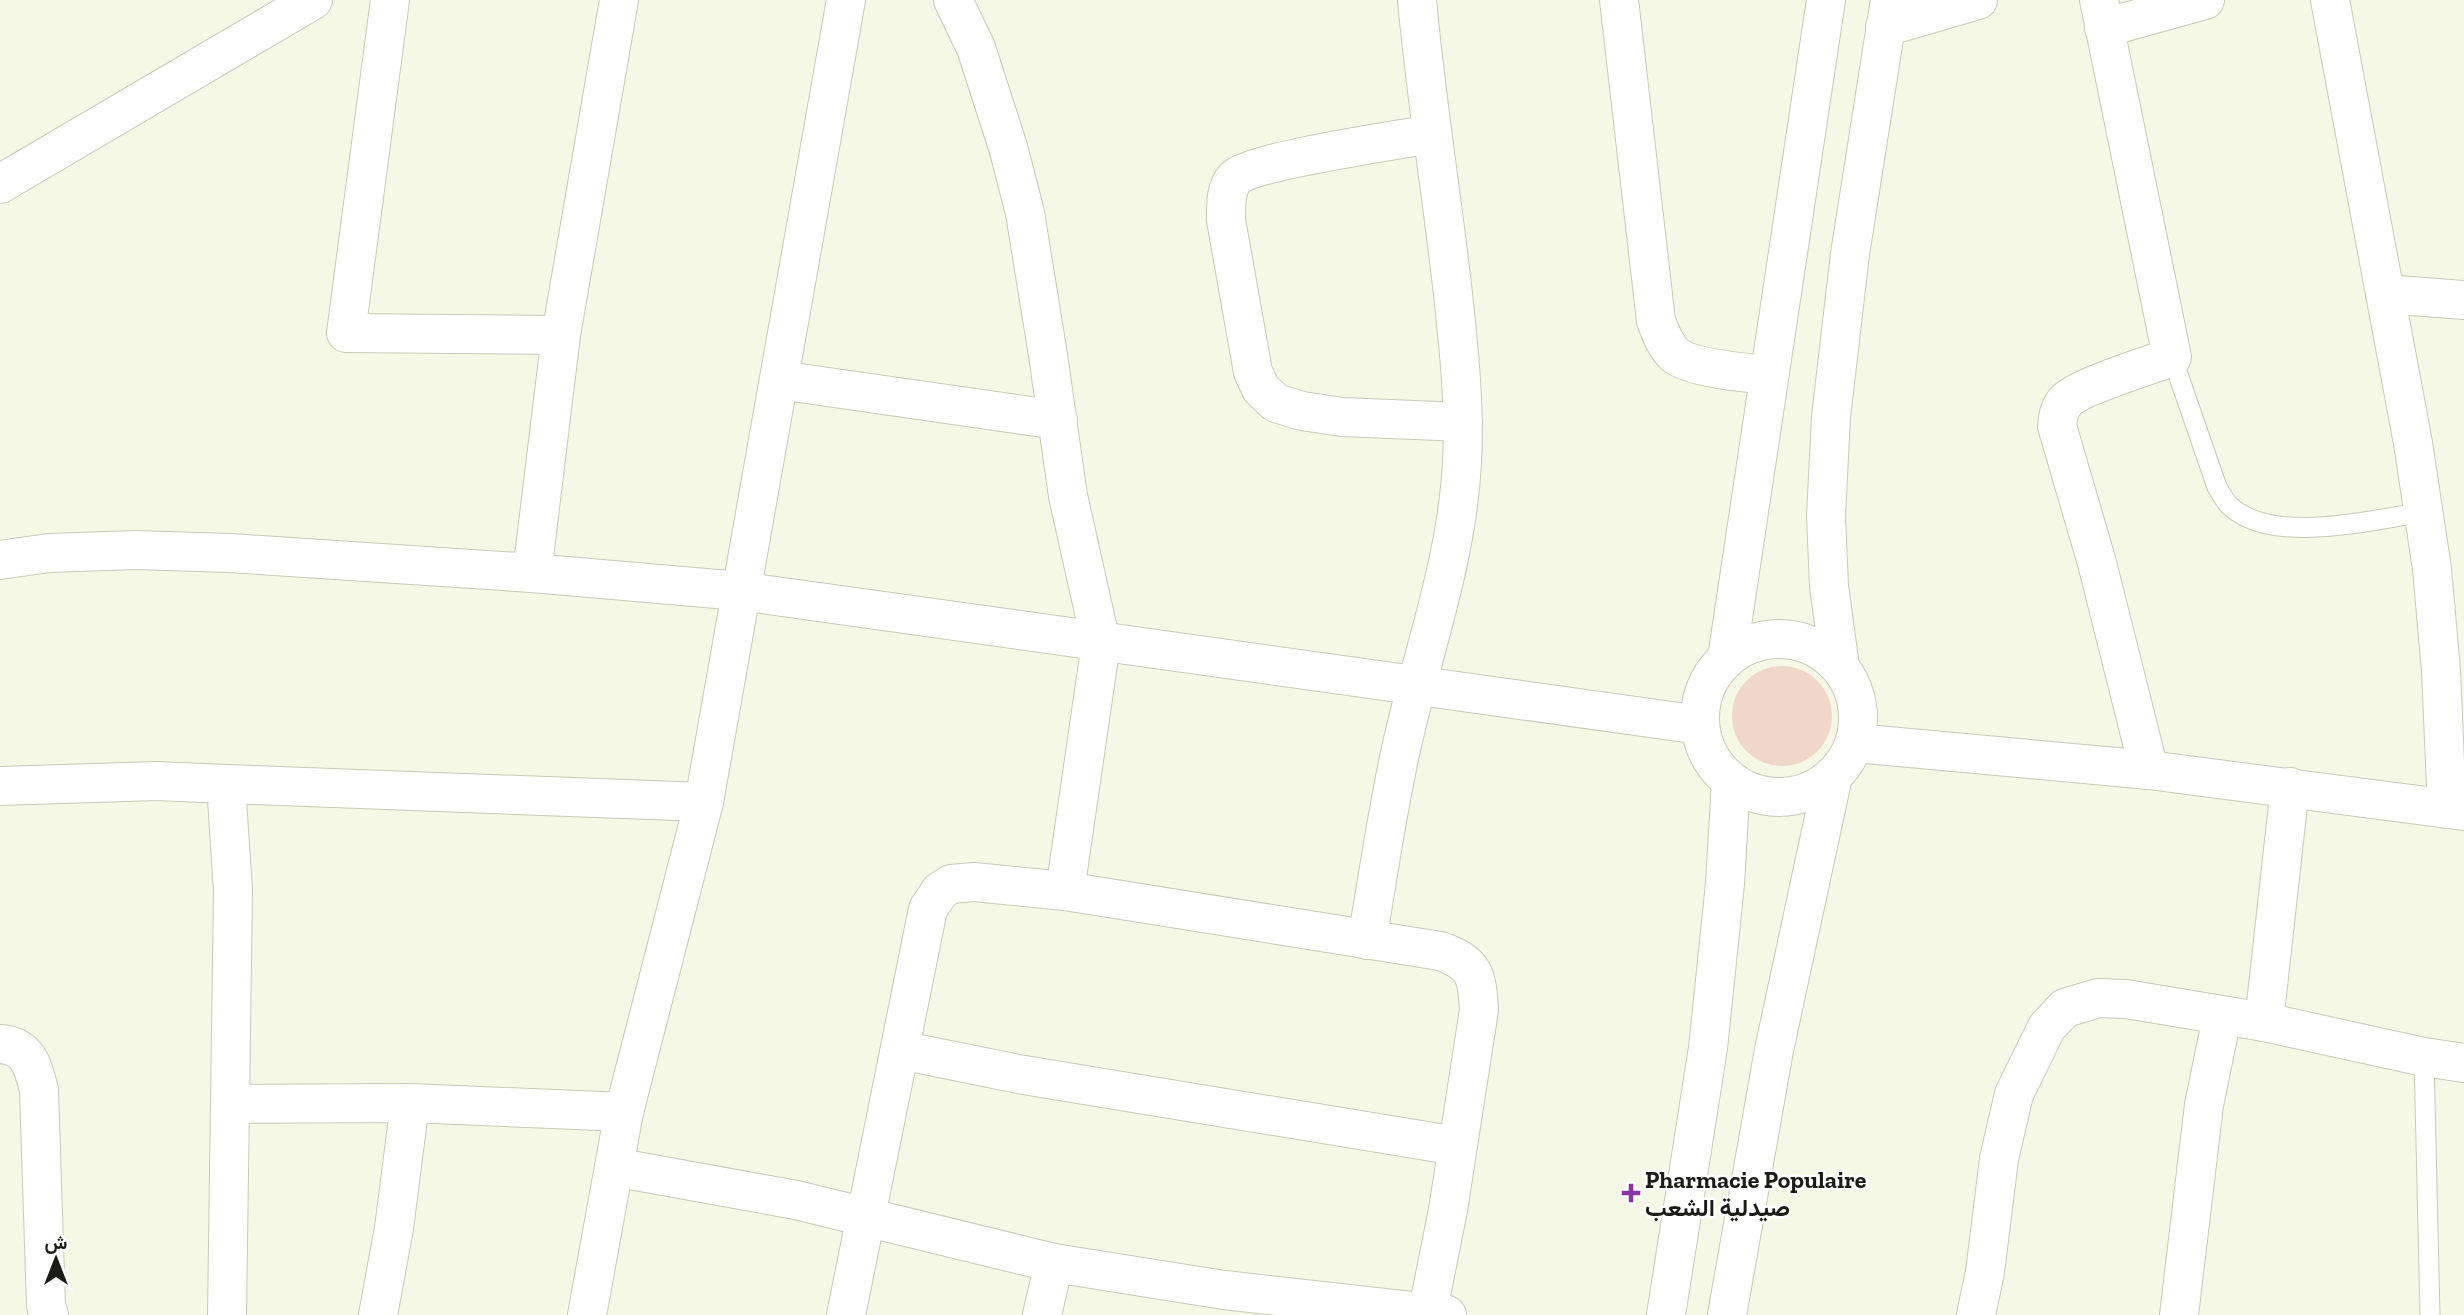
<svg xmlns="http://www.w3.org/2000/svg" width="2464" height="1315" viewBox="0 0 2464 1315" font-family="'Zilla Slab',Vazirmatn,serif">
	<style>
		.green { fill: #f1d7ca }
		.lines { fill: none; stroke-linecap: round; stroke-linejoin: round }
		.lane-casing { stroke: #c8cab9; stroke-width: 21 }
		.street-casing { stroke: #c8cab9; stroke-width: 40 }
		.secondary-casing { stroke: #c8cab9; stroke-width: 40 }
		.lane { stroke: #fff; stroke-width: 19 }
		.street { stroke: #fff; stroke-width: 38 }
		.secondary { stroke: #fff; stroke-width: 38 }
		.poi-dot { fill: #8834a2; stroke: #fff; stroke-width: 2.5 }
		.labels { text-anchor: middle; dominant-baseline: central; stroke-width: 5; stroke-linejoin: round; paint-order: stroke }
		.poi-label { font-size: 24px; font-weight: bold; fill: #1c1c16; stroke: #fff; text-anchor: start }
	</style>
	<rect width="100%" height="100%" fill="#f6f8e6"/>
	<!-- green -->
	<circle class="green" cx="1782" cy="716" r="50"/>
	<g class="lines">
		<!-- lane casing -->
		<g class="lane-casing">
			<g id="lane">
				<path d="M2172 357 2217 487C2221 493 2224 500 2229 505 2270 546 2372 520 2423 512"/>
				<polyline points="2424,1057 2430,1315"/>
			</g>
		</g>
		<!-- street casing -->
		<g class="street-casing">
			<g id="street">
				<polyline points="390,0 346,333 561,335"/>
				<polyline points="953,0 976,48 1008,147 1025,213 1048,355 1068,496 1101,643 1065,891"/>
				<path d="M1619 0 1656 321C1661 333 1664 344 1674 354 1689 368 1747 373 1769 375"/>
				<path d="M2099 0 2172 357C2151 365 2078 387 2066 401 2059 408 2058 417 2057 426L2097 563 2149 770"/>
				<polyline points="2330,0 2413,443 2432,569 2441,671 2447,809"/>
				<polyline points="1885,27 1978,0"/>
				<polyline points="2104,28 2205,0"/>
				<path d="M1432 134C1398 140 1253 161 1235 178 1225 189 1226 206 1226 220L1253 372 1261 389 1276 403 1302 411 1342 417 1463 422"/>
				<polyline points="0,184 313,0"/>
				<polyline points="2385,294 2464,300"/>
				<polyline points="779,380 1058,420"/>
				<polyline points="532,573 561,335 619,0"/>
				<polyline points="226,784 704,802"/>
				<polyline points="0,786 157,781 226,784 233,891 227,1315"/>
				<path d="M1367 940C1379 872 1388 803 1404 736 1425 645 1457 558 1462 463 1465 407 1459 350 1453 294 1442 196 1426 99 1417 0"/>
				<polyline points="2264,1022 2290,787"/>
				<path d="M0 1044C29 1046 33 1067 39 1090L46 1306 49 1315"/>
				<polyline points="900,1050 1018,1074 1457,1146"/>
				<polyline points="230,1104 410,1103 624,1112"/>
				<polyline points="614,1167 796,1200 1054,1263 1224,1290 1447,1315"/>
				<polyline points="378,1315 394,1228 410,1103"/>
				<polyline points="587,1315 624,1112 704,802 846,0"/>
				<path d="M846 1315 928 909 940 891 951 884 974 882 1065 891 1440 951C1475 963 1477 975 1479 1010L1448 1210 1427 1315"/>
				<polyline points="1042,1315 1054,1263"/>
				<polyline points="1976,1315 1985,1272 1999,1159 2014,1094 2047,1027 2065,1008 2098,998 2126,999 2264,1022 2424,1057 2464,1063"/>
				<polyline points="2179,1315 2204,1105 2222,1017"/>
			</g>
		</g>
		<!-- secondary casing -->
		<g class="secondary-casing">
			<g id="secondary">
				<polyline points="0,560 49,553 136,550 230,553 532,573 740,591 1700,725"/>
				<circle cx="1779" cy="718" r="79"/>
				<polyline points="1727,658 1826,0"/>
				<polyline points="1840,667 1829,586 1826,516 1831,417 1850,254 1890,0"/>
				<polyline points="1855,743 2149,770 2464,811"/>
				<polyline points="1666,1315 1708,1048 1725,884 1731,781"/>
				<polyline points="1727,1315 1774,1050 1833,776"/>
			</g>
		</g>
		<!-- lane -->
		<use href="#lane" class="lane"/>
		<!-- street -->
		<use href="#street" class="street"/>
		<!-- secondary -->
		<use href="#secondary" class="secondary"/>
	</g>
	<!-- markers -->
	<path class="poi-dot" d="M1627.5 1182.5h7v7h7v7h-7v7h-7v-7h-7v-7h7z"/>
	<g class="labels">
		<!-- poi labels -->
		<g class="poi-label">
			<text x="1645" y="1179">Pharmacie Populaire<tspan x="1645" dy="28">صيدلية الشعب</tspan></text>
		</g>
	</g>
	<!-- north arrow -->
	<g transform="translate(56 1259)" stroke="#ffffff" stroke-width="5" paint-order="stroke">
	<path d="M0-5L12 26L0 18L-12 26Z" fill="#1c1c16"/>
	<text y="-10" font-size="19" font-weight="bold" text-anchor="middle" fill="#1c1c16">ش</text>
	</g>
</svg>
